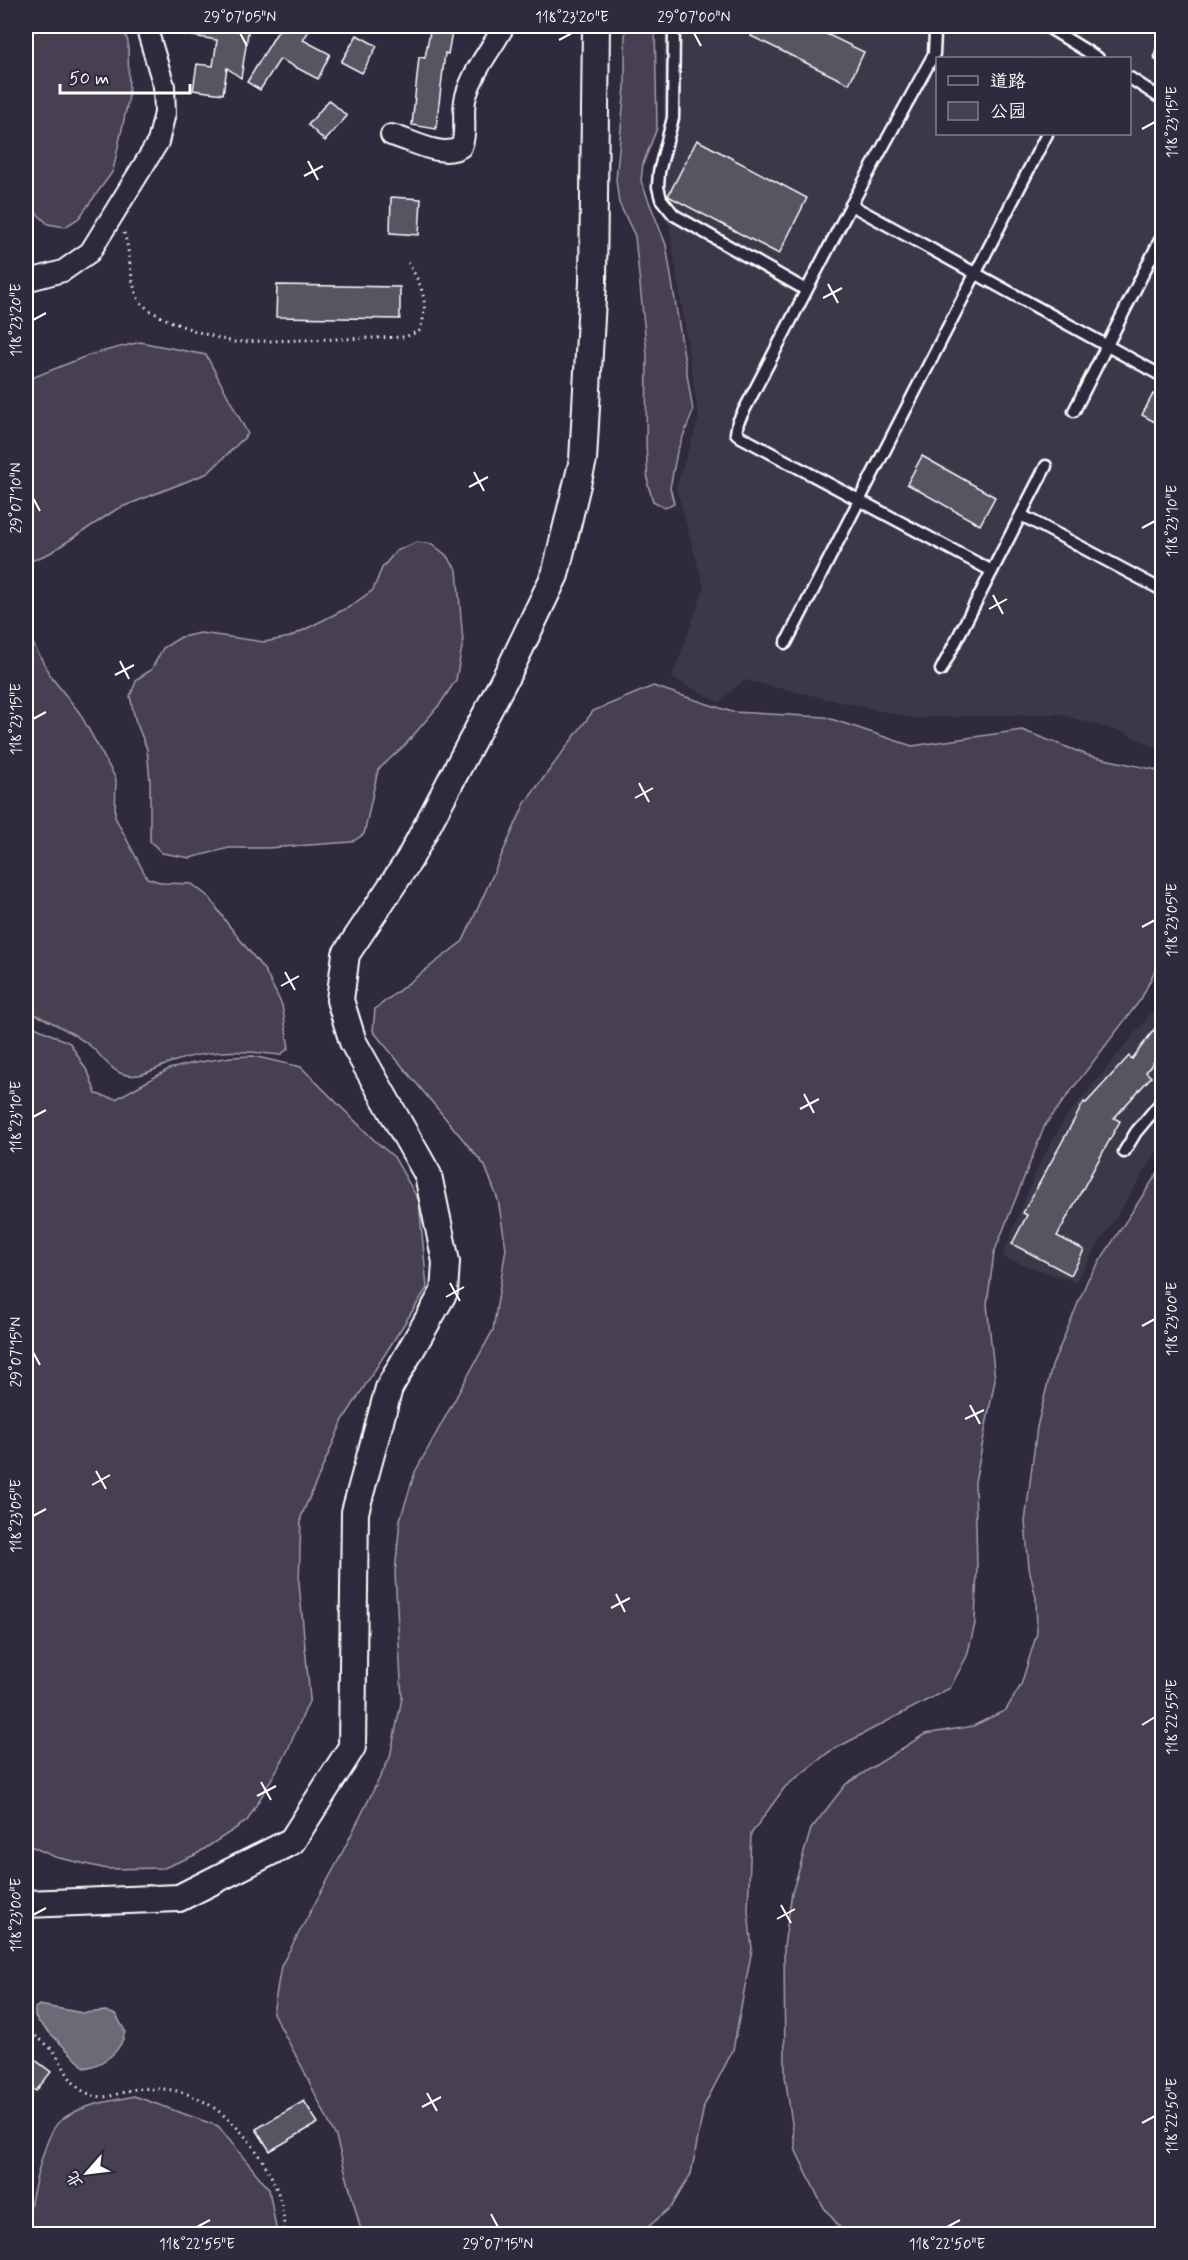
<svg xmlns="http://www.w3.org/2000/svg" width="1188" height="2260" viewBox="0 0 1188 2260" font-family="Mynerve,'LXGW WenKai TC',sans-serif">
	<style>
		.built { fill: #3c3749; fill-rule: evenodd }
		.green { fill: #464152; stroke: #a2a0a8; stroke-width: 1.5 }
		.water { fill: #6d6a77; stroke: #a7a6ad; stroke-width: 1.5 }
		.building { fill: #595564; stroke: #fff; stroke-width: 1.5 }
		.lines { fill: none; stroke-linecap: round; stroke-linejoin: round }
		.service-casing { stroke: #fff; stroke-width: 15 }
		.minor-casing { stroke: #fff; stroke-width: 24 }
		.tertiary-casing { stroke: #fff; stroke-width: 30 }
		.path { stroke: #fff; stroke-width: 3; stroke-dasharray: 1.5 4.5; stroke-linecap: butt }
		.service { stroke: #2f2a3d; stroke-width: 10 }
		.minor { stroke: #2f2a3d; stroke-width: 20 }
		.tertiary { stroke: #2f2a3d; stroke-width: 26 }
		.ticks { fill: none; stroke: #fff; stroke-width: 2 }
		.neatline { fill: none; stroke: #fff; stroke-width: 2 }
		.ticks-label { font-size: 15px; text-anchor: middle; fill: #fff }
	</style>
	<rect width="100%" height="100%" fill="#2f2a3d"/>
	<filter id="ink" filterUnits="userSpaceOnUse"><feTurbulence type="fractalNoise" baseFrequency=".0167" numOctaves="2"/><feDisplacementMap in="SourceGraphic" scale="12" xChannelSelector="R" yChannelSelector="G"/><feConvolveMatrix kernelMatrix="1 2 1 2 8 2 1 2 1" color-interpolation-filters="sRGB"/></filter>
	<g filter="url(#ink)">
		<!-- built -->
		<g class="built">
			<path d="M664 26H1162V751L1126 733 1059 714 912 718 744 680 719 702 672 678 704 588 676 487 699 418 669 225 654 203 648 183 663 134ZM938 58H1130V134H938Z"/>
			<polygon points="1162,1000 1162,1144 1075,1282 1002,1257 1038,1167 1064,1120"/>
		</g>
		<!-- green -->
		<g class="green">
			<polygon points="26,26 122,26 128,42 129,96 113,171 79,218 65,227 48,224 26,203"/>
			<polygon points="625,26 655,26 657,128 643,164 641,181 666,245 693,411 677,452 670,488 674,503 665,508 653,501 648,485 646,442 647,354 635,236 619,203 616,180 625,87"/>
			<polygon points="140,342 206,355 248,434 208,473 117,509 50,553 26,563 26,375 32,378 89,355"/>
			<polygon points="417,542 432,544 446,555 457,570 463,642 456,680 440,704 406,744 378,770 364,834 352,842 267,848 229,848 190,858 162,853 150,841 150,781 147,749 135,719 130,696 137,679 151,670 163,648 181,637 201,633 264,642 290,637 349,607 373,590 382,568 396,551"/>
			<path d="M26 631 52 678 79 712 116 779 115 817 147 878 163 883 192 884 210 898 227 923 265 971 282 1005 289 1048 280 1055C240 1050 211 1049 172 1062 156 1068 138 1081 120 1073 107 1067 100 1053 89 1045 69 1030 48 1020 26 1010Z"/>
			<polygon points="653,686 732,712 825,717 912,746 1022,730 1090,756 1162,771 1162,956 1141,999 1045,1125 994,1253 987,1304 995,1380 975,1482 977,1567 975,1624 967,1656 950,1688 829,1752 785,1787 751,1834 748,1911 752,1949 733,2050 704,2106 691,2174 672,2206 640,2234 362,2234 336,2137 302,2067 273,2013 281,1966 339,1859 390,1757 402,1698 395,1573 400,1520 415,1472 493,1330 506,1248 498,1200 485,1166 373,1031 375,1009 463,941 525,803 593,711"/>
			<polygon points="26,1023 70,1043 89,1074 96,1094 116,1099 169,1069 194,1063 231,1057 253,1056 301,1067 374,1140 394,1157 419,1201 427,1288 343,1420 301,1517 299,1583 310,1699 286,1754 247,1821 195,1855 164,1868 107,1869 55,1857 26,1844"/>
			<polygon points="1162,1166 1162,2234 845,2234 822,2205 796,2151 785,2076 784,1946 792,1893 811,1829 846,1784 925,1734 973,1726 1006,1710 1021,1685 1037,1633 1036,1598 1029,1568 1025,1522 1037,1427 1052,1366 1088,1279"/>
			<path d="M134 2096 218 2126 269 2189 277 2234H26C28 2212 43 2134 60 2121 81 2104 109 2102 134 2096Z"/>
		</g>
		<!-- water -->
		<path class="water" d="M39 2005 83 2013 106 2011 116 2015 125 2031C122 2051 105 2064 85 2068L38 2021 35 2016V2008Z"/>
		<!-- building -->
		<g class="building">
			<polygon points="176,26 249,26 241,78 227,68 223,94 193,90 197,64 213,66 217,40 176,33"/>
			<polygon points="281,26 312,26 303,40 330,54 318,79 280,59 260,90 247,82"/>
			<polygon points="431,26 453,26 448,54 445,53 436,129 412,125 419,57 425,58"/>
			<polygon points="756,26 810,26 864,52 849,84 751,36"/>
			<polygon points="357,35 377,46 362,73 341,62"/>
			<polygon points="329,100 347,116 325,141 308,125"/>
			<polygon points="697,140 807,198 779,254 668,196"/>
			<polygon points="391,197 421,199 419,235 390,233"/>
			<polygon points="277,285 400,287 400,319 276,317"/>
			<polygon points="1153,394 1162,399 1162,426 1142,415"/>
			<polygon points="922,456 995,497 980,525 907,484"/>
			<polygon points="1162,1019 1162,1051 1146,1072 1151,1077 1114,1118 1120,1121 1057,1236 1084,1250 1071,1275 1012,1244 1027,1215 1023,1213 1084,1102 1086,1103 1129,1056 1132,1059"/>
			<polygon points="26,2053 51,2072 36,2091 26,2084"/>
			<polygon points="304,2101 318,2123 270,2151 256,2129"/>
		</g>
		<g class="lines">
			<!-- service casing -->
			<g class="service-casing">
				<g id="service">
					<polyline points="674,26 673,118 659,172 658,187 661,199 674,215 806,290"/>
					<polyline points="931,26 935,33 934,54 851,205 738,422 736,433 741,437 992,571"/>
					<polyline points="1046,26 1098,58"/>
					<polyline points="1161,56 1162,52"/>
					<polyline points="1130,78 1162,99"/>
					<polyline points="851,205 1162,376"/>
					<polyline points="1074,411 1162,236"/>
					<polyline points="1021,515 1162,590"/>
					<polyline points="786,643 1047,134"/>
					<polyline points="941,670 1046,466"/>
					<polyline points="1124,1152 1136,1132 1162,1101"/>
				</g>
			</g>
			<!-- minor casing -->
			<g class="minor-casing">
				<g id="minor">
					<path d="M391 135C412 140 441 159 461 147 468 131 461 112 466 96 474 69 491 50 504 26"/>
					<polyline points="26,281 63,271 90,252 158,142 165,113 164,86 146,26"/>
				</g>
			</g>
			<!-- tertiary casing -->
			<g class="tertiary-casing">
				<polyline id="tertiary" points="26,1904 179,1898 292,1841 352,1747 355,1512 389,1388 444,1292 446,1262 428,1175 353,1042 340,1000 346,954 409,860 511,667 555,575 583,460 593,282 596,26"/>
			</g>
			<!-- path -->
			<g class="path">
				<path d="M124 233C131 254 129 278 138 298 147 318 212 337 234 342L405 337 419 331C430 306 423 286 408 263"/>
				<path d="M26 2029C34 2036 47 2043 54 2052 65 2066 69 2085 87 2093 108 2102 117 2092 136 2089 144 2088 154 2089 163 2089 219 2092 271 2156 282 2207 284 2216 284 2226 285 2234"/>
				<polyline points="26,2111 28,2119 26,2137"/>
			</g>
			<!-- service -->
			<use href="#service" class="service"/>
			<!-- minor -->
			<use href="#minor" class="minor"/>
			<!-- tertiary -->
			<use href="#tertiary" class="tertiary"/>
		</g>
	</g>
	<!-- ticks -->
	<path class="ticks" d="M240 33 247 46M694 33 701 46M559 40 572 33M1142 129 1155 122M308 161 318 180M304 176 323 166M828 284 838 303M823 298 842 288M33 320 46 313M474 472 484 491M469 487 488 477M33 498 40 511M1142 528 1155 521M993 595 1003 614M989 609 1007 599M120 661 129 679M115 675 134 665M33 719 46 712M639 783 649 802M635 798 653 788M1142 927 1155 920M285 972 295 990M281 986 299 976M804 1094 814 1113M800 1109 819 1099M33 1117 46 1110M450 1283 460 1301M446 1297 464 1287M1142 1326 1155 1319M33 1352 40 1365M970 1405 980 1424M965 1419 984 1410M96 1471 106 1489M92 1485 110 1475M33 1516 46 1509M616 1594 625 1612M611 1608 630 1598M1142 1725 1155 1717M261 1782 271 1800M257 1796 276 1786M781 1905 791 1923M33 1915 46 1908M777 1919 795 1909M427 2093 437 2111M422 2107 441 2097M1142 2123 1155 2116M491 2214 498 2227M197 2227 210 2220M947 2227 960 2220"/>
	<!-- margin -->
	<rect width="1188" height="2260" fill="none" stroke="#2f2a3d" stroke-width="66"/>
	<!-- legend -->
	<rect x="936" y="57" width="195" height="78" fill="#2f2a3d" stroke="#827f8b" stroke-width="1.5"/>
	<rect x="948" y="76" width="30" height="9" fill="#2f2a3d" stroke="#827f8b" stroke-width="1.5"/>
	<text x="990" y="87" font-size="18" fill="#ffffff">道路</text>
	<rect x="948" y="102" width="30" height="18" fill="#464152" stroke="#827f8b" stroke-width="1.5"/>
	<text x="990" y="117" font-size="18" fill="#ffffff">公园</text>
	<!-- north arrow -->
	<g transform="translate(87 2173) rotate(242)" stroke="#2f2a3d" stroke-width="4.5" paint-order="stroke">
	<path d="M0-4.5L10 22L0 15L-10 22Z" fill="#ffffff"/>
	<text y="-9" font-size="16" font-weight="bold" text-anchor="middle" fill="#ffffff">北</text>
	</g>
	<!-- scale -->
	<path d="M60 84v9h130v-9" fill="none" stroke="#ffffff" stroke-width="3"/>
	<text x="69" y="84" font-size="18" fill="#ffffff" stroke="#2f2a3d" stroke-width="4.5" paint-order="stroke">50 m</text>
	<rect x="33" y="33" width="1122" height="2194" class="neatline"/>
	<g class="ticks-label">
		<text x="240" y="22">29°07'05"N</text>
		<text x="572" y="22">118°23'20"E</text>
		<text x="694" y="22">29°07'00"N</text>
		<text transform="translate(1172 122) rotate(-90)" y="5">118°23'15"E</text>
		<text transform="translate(16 320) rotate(-90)" y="5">118°23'20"E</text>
		<text transform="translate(16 498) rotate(-90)" y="5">29°07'10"N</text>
		<text transform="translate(1172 521) rotate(-90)" y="5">118°23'10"E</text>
		<text transform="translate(16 719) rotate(-90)" y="5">118°23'15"E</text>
		<text transform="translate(1172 920) rotate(-90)" y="5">118°23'05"E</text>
		<text transform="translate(16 1117) rotate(-90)" y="5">118°23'10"E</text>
		<text transform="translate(1172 1319) rotate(-90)" y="5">118°23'00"E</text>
		<text transform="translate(16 1352) rotate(-90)" y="5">29°07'15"N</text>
		<text transform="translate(16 1516) rotate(-90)" y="5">118°23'05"E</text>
		<text transform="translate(1172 1717) rotate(-90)" y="5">118°22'55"E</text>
		<text transform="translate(16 1915) rotate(-90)" y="5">118°23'00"E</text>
		<text transform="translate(1172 2116) rotate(-90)" y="5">118°22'50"E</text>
		<text x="197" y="2249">118°22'55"E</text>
		<text x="498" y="2249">29°07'15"N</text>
		<text x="947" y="2249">118°22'50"E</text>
	</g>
</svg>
